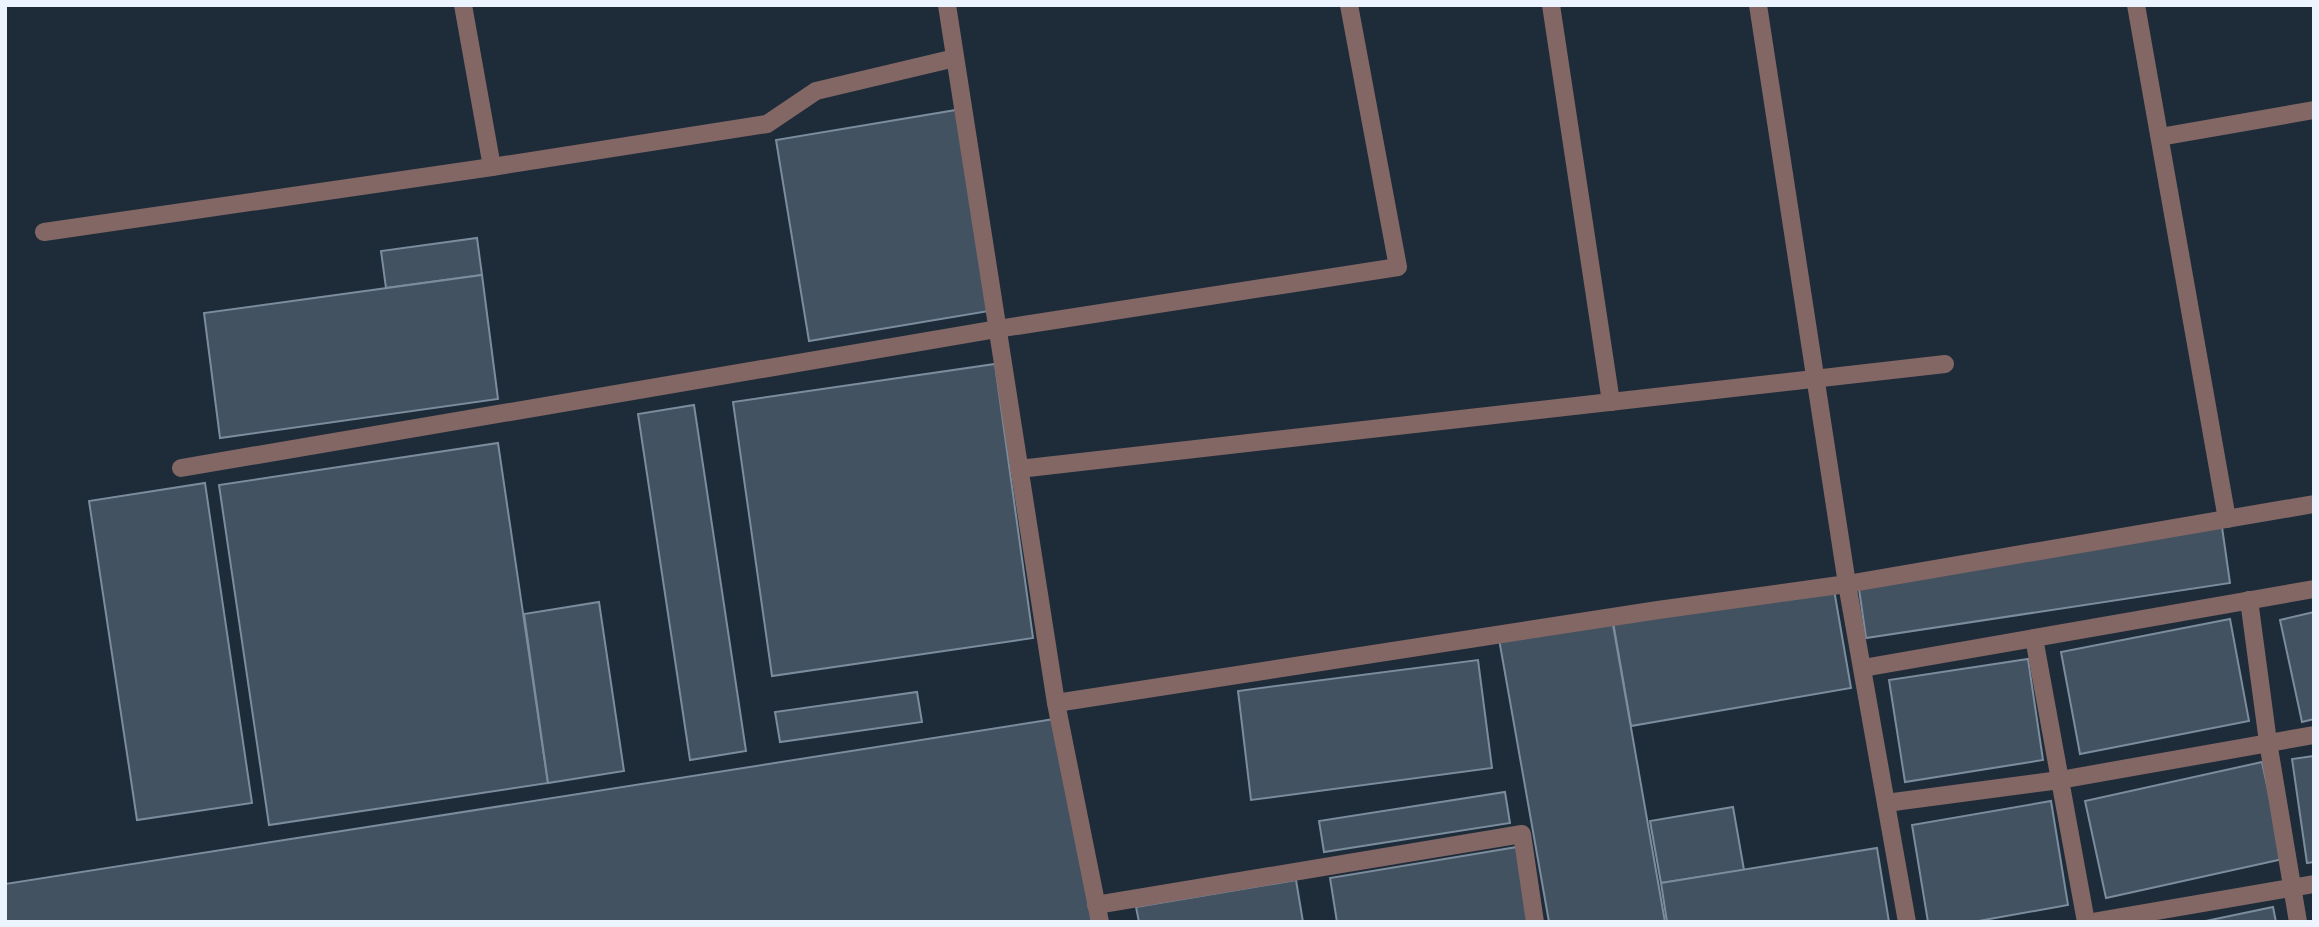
<svg xmlns="http://www.w3.org/2000/svg" width="2319" height="927" viewBox="0 0 2319 927" font-family="Jost,sans-serif">
	<style>
		.building { fill: #425261; stroke: #7b8c9d; stroke-width: 2 }
		.lines { fill: none; stroke-linecap: round; stroke-linejoin: round }
		.street { stroke: #836765; stroke-width: 18 }
	</style>
	<rect width="100%" height="100%" fill="#1e2c3a"/>
	<!-- building -->
	<g class="building">
		<polygon points="956,110 989,311 809,341 776,140"/>
		<polygon points="477,238 482,275 386,288 381,251"/>
		<polygon points="482,275 498,399 220,438 204,313"/>
		<polygon points="995,364 1033,638 772,676 733,402"/>
		<polygon points="694,405 746,751 690,760 638,414"/>
		<polygon points="498,443 548,783 269,825 219,485"/>
		<polygon points="205,483 252,803 137,820 89,501"/>
		<polygon points="2221,520 2230,583 1866,638 1857,575"/>
		<polygon points="1833,584 1851,688 1631,726 1613,622"/>
		<polygon points="599,602 624,771 548,783 524,614"/>
		<polygon points="2314,612 2314,719 2302,722 2280,620"/>
		<polygon points="1612,619 1665,922 1549,922 1499,639"/>
		<polygon points="2230,619 2249,721 2080,754 2061,652"/>
		<polygon points="2028,659 2043,760 1905,782 1889,680"/>
		<polygon points="1478,660 1492,768 1251,800 1238,691"/>
		<polygon points="917,692 922,722 780,742 775,712"/>
		<polygon points="1061,718 1092,922 5,922 5,884"/>
		<polygon points="2314,756 2314,862 2307,863 2292,759"/>
		<polygon points="2262,762 2283,859 2106,898 2085,801"/>
		<polygon points="1505,792 1510,823 1324,852 1319,821"/>
		<polygon points="2051,801 2068,905 1973,922 1928,922 1912,825"/>
		<polygon points="1733,807 1744,870 1661,883 1650,821"/>
		<polygon points="1517,847 1529,922 1337,922 1330,878"/>
		<polygon points="1877,848 1889,922 1667,922 1661,883"/>
		<polygon points="1296,880 1303,922 1139,922 1136,907"/>
		<polygon points="2273,907 2276,922 2201,922"/>
	</g>
	<g class="lines">
		<!-- street -->
		<g class="street">
			<polyline points="463,5 492,167"/>
			<polyline points="947,5 1056,703 1100,922"/>
			<polyline points="1551,5 1611,402"/>
			<polyline points="2136,5 2227,519"/>
			<polyline points="2160,137 2314,110"/>
			<polyline points="44,232 492,167 767,124 816,91 955,58"/>
			<polyline points="181,468 997,329 1398,267 1349,5"/>
			<polyline points="1019,469 1945,364"/>
			<polyline points="2249,600 2268,742 2298,922"/>
			<polyline points="2034,638 2086,922"/>
			<polyline points="1863,668 2314,589"/>
			<polyline points="1056,703 1658,610 1847,584 1758,5"/>
			<polyline points="1886,803 2060,780 2314,735"/>
			<polyline points="1096,905 1522,834 1535,922"/>
			<polyline points="1907,922 1847,584 2314,504"/>
			<polyline points="2092,922 2314,884"/>
		</g>
	</g>
	<!-- border -->
	<rect width="2319" height="927" fill="none" stroke="#ecf5ff" stroke-width="14"/>
</svg>
